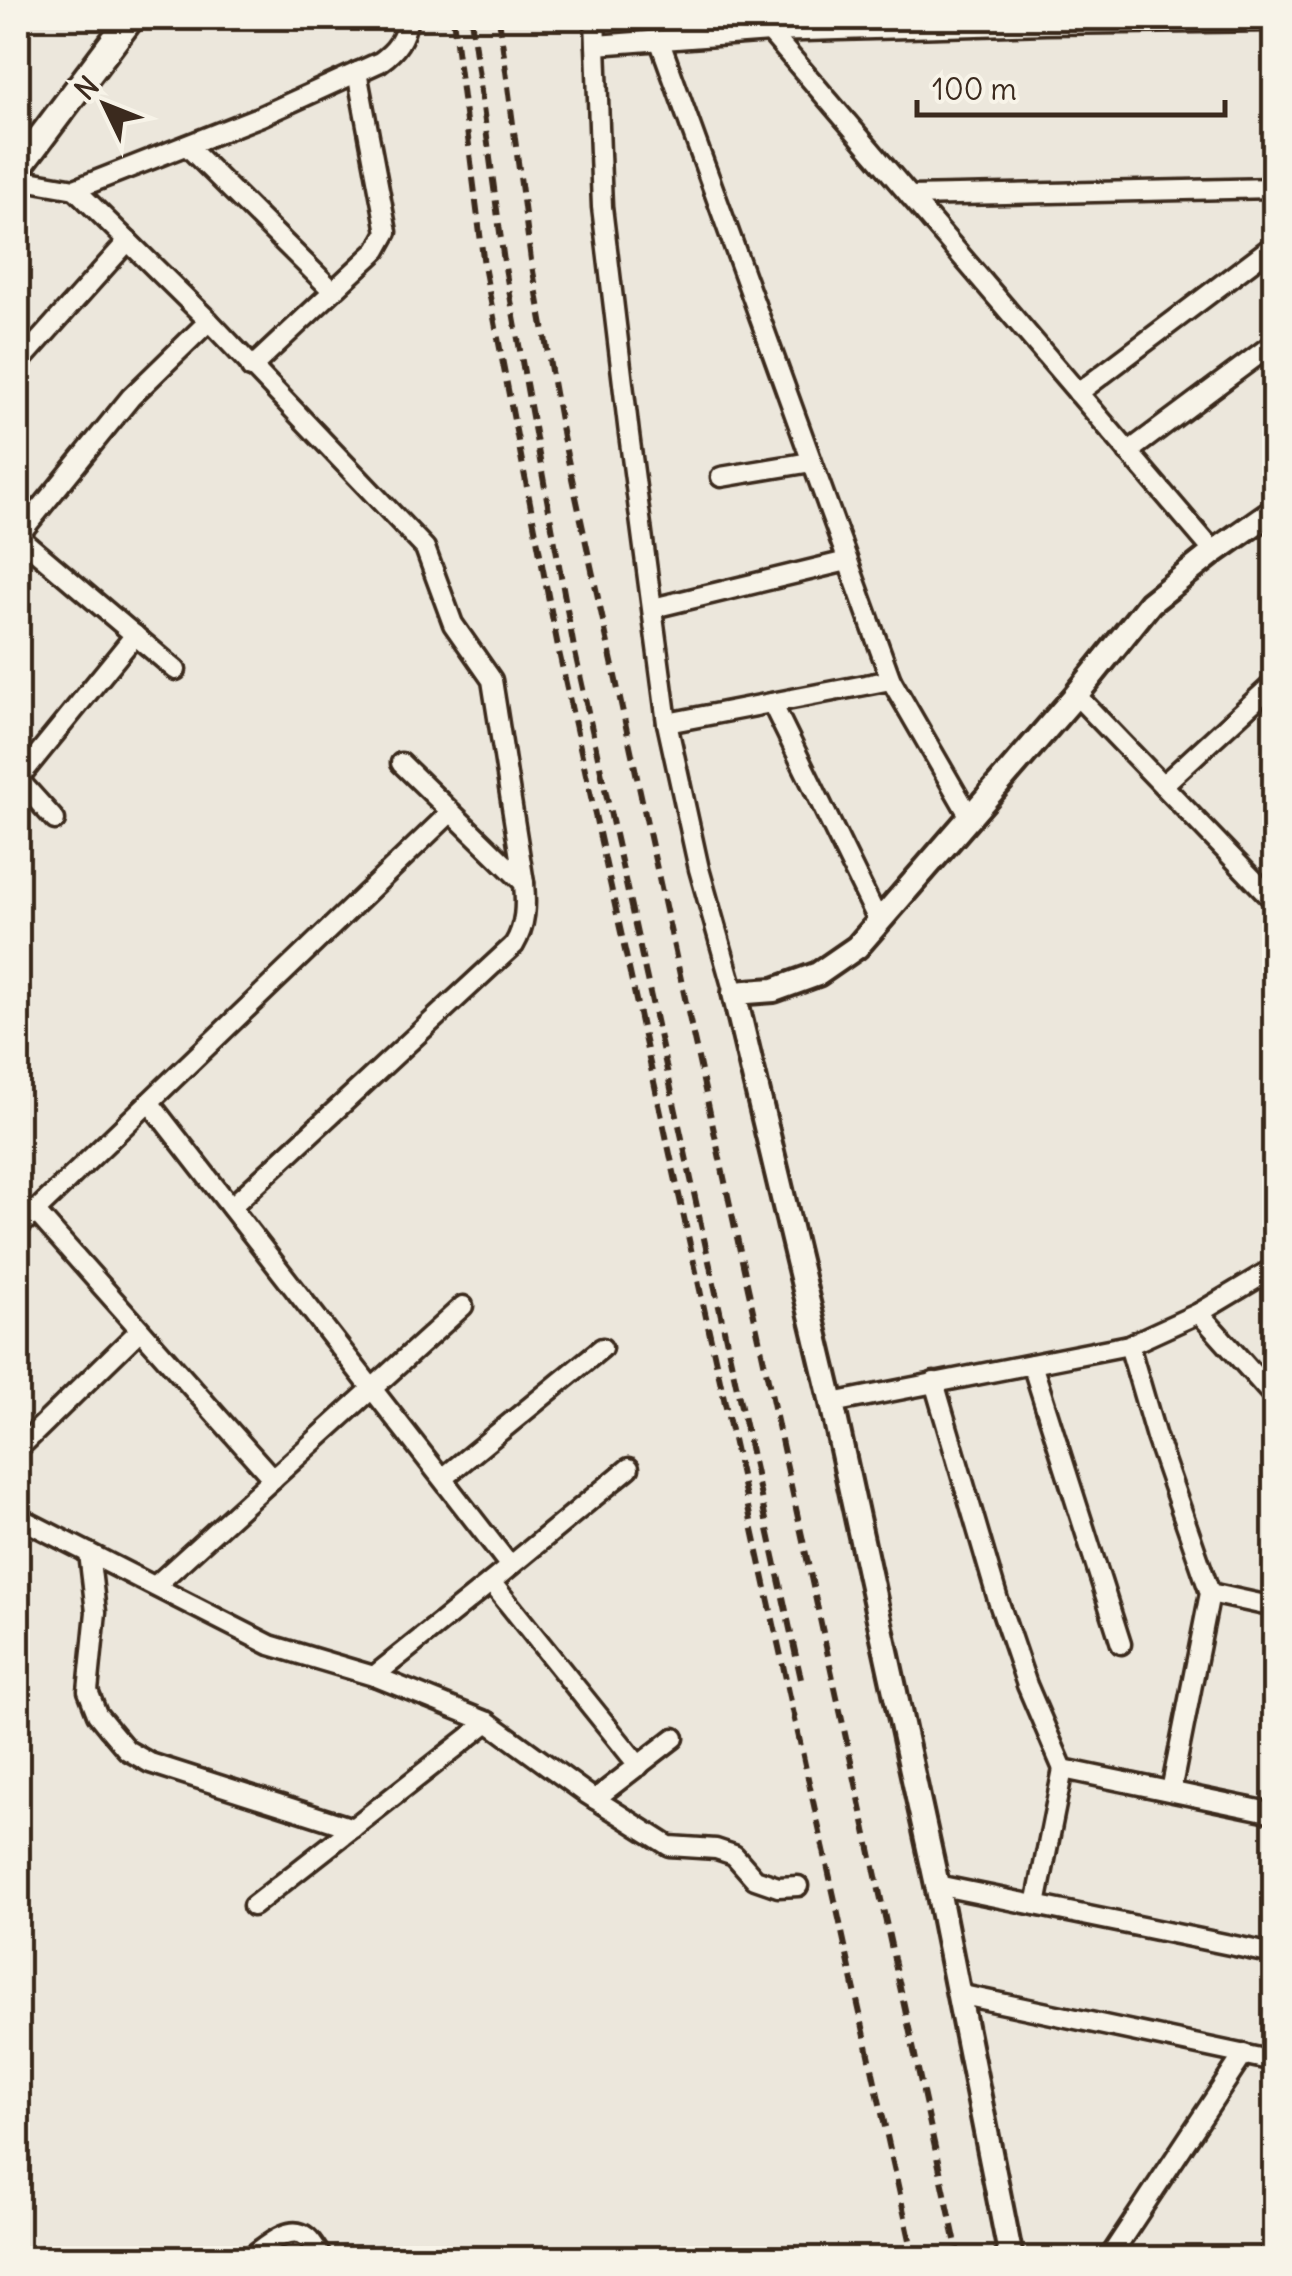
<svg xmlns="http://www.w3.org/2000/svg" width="1292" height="2276" viewBox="0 0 1292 2276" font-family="Delius,sans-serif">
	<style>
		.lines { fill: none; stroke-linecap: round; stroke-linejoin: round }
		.minor-casing { stroke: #3b2a1e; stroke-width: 25 }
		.tertiary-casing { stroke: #3b2a1e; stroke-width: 30 }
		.secondary-casing { stroke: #3b2a1e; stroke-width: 32 }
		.minor { stroke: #f7f3e8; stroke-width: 18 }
		.tertiary { stroke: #f7f3e8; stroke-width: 22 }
		.secondary { stroke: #f7f3e8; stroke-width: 25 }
		.rail { stroke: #3b2a1e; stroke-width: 6; stroke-dasharray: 15 8; stroke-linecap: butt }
	</style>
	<rect width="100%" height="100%" fill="#ece7dc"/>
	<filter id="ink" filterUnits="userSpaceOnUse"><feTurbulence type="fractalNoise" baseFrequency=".01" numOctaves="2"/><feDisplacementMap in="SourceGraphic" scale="20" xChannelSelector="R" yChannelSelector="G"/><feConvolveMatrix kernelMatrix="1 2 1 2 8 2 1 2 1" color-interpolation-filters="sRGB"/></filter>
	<g filter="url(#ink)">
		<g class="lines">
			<!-- minor casing -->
			<g class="minor-casing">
				<g id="minor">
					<polyline points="595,18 602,207 629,434 667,723 699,869 734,993"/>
					<polyline points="768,18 770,32 1214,552"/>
					<polyline points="660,42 891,680"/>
					<polyline points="596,45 770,32 1046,24 1274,21"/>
					<polyline points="187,146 333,291"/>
					<path d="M18 179 75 189 261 116 380 62C397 50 404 39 408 18"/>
					<polyline points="75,189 209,321 425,548 453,624 492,680 524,883"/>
					<polyline points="910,196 1274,188"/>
					<polyline points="18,364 128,241"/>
					<polyline points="251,368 377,250 387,232 357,72"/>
					<polyline points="1078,393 1274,245"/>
					<polyline points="1128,452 1274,343"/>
					<polyline points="721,477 811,462"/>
					<polyline points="653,608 847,561"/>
					<polyline points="176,670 18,536 131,397 209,321"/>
					<polyline points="1076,695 1274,901"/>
					<polyline points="772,703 879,922"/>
					<polyline points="667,723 891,680 970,817"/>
					<polyline points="18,779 135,635"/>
					<polyline points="18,779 55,820"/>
					<polyline points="1163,785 1274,683"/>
					<polyline points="149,1102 510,1566"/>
					<path d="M231 1207 514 945C526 925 526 905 524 883L401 763"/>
					<polyline points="35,1211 273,1479"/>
					<polyline points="18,1228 451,812"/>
					<polyline points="1199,1313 1274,1397"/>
					<polyline points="1129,1345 1156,1437 1210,1593 1274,1607"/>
					<polyline points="1032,1364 1121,1644"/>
					<polyline points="934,1382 998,1600 1027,1685 1063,1769 1274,1813"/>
					<polyline points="832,1403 1129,1345 1199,1313 1274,1268"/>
					<polyline points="18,1449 140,1330"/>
					<polyline points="629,1468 491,1582 639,1766"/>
					<polyline points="443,1478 602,1348"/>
					<polyline points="18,1517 270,1645 374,1676 488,1722 587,1794 669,1846 716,1849 734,1855 755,1879 778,1887 798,1886"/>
					<polyline points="89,1553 96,1612 88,1691 97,1714 110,1730 127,1750 150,1763 353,1828"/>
					<polyline points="155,1586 463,1306"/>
					<polyline points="374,1676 491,1582"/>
					<polyline points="1171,1791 1210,1593"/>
					<polyline points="595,1799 674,1738"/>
					<polyline points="937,1885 1274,1954"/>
					<polyline points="1036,1905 1063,1769"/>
					<polyline points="253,1906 488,1722"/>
					<polyline points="958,1994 1274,2061"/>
					<path d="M249 2258C264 2248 289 2222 307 2237 313 2242 318 2252 322 2258"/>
					<polyline points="1109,2258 1244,2054"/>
					<polyline points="1267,2258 1274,2248"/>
				</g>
			</g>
			<!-- tertiary casing -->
			<g class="tertiary-casing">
				<polyline id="tertiary" points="1011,2258 937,1885 832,1403 734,993 774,990 818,974 857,947 1076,695 1150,603 1214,552 1274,510"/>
			</g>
			<!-- secondary casing -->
			<g class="secondary-casing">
				<polyline id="secondary" points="18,168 131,18"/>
			</g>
			<!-- minor -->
			<use href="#minor" class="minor"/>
			<!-- tertiary -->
			<use href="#tertiary" class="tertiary"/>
			<!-- secondary -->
			<use href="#secondary" class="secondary"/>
			<!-- rail -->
			<g class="rail">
				<polyline points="453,18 484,266 559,652 914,2258"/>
				<polyline points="471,18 504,262 574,648 801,1679"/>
				<polyline points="499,18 531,260 563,437 959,2258"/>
			</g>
		</g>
	</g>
	<!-- margin -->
	<rect width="1292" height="2276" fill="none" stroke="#f7f3e8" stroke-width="60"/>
	<rect x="30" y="30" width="1232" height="2216" fill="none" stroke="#3b2a1e" stroke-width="4" filter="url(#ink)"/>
	<!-- north arrow -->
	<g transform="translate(105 105) rotate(313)" stroke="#f7f3e8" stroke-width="8" paint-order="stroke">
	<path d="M0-8L18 38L0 25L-18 38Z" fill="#3b2a1e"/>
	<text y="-15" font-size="28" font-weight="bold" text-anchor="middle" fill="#3b2a1e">N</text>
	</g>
	<!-- scale -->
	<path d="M917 100v15h308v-15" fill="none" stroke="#3b2a1e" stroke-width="5"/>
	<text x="932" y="100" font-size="30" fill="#3b2a1e" stroke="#f7f3e8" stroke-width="8" paint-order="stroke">100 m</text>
</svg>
